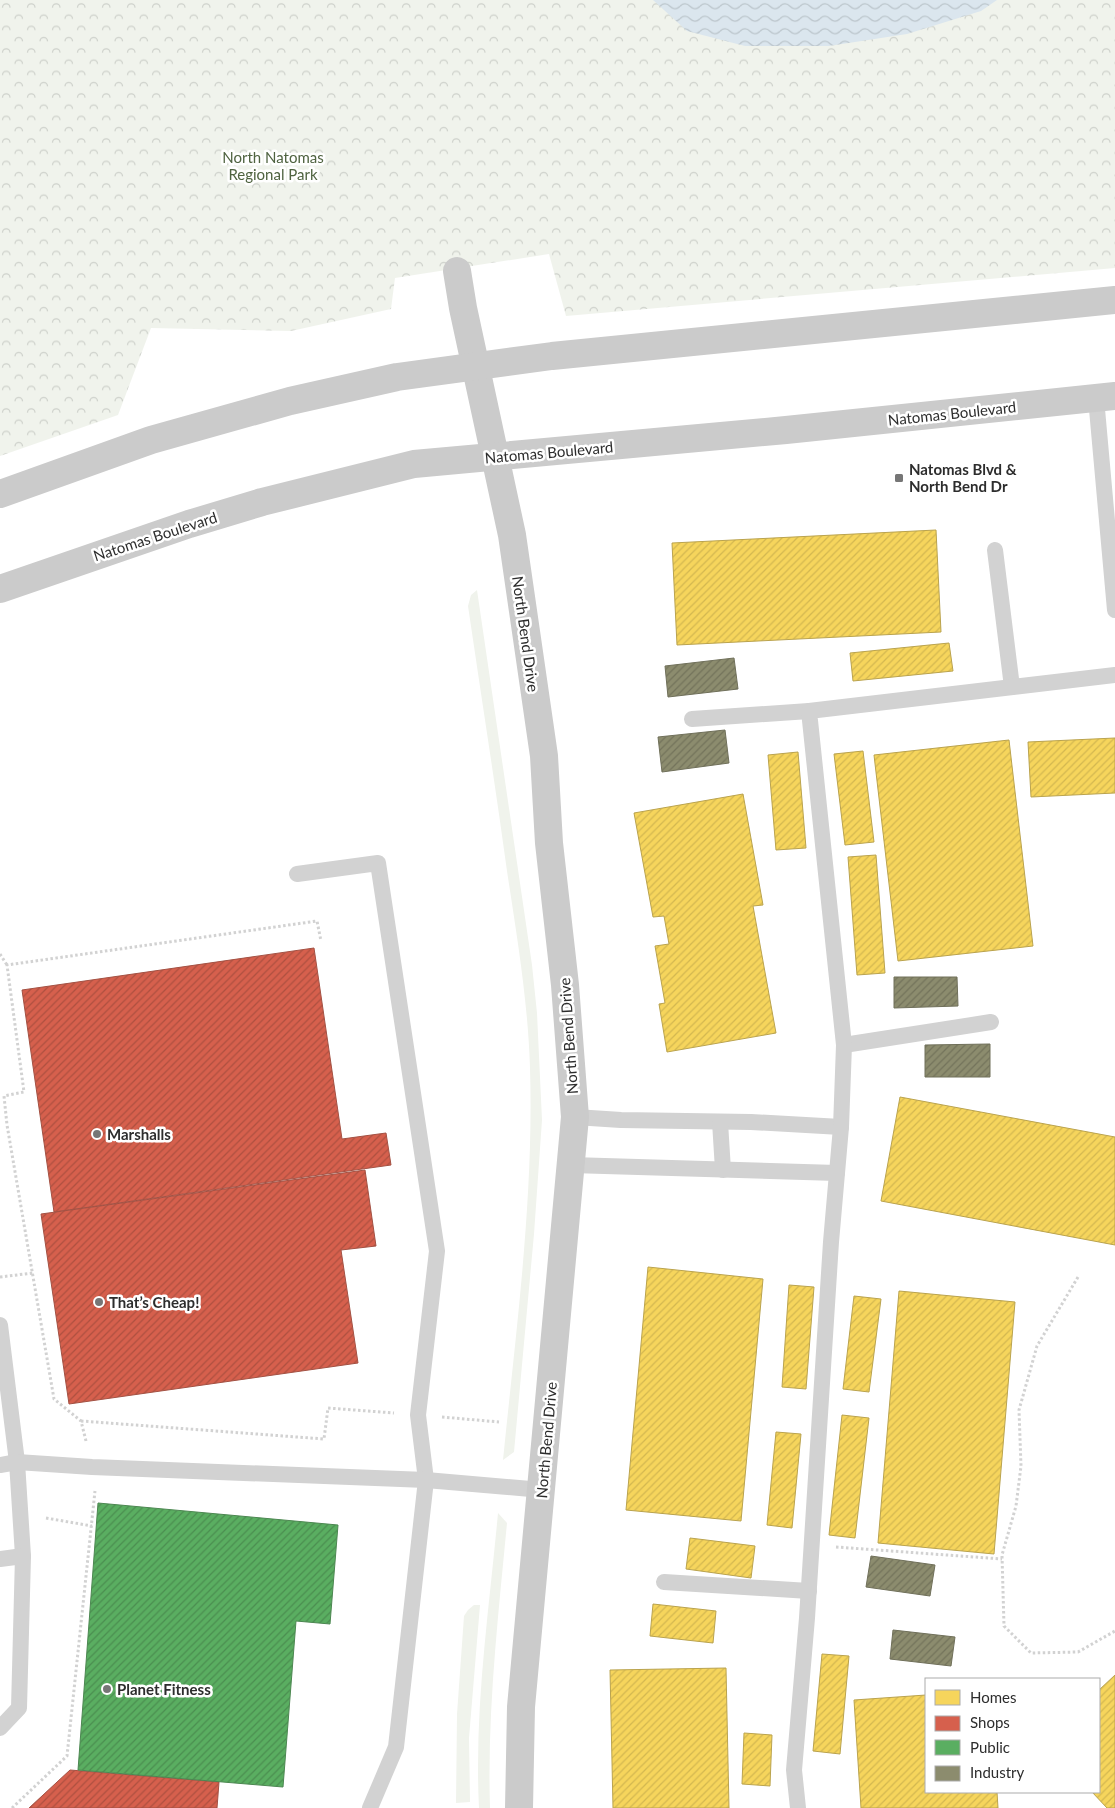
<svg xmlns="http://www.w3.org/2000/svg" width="1115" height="1808" viewBox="0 0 1115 1808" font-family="Lato,sans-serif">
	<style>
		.green { fill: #f0f3ec }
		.park { fill: url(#park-crowns) }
		.water { fill: url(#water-waves) }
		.homes { fill: url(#homes-hatch); stroke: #baa34e }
		.shops { fill: url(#shops-hatch); stroke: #a35143 }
		.public { fill: url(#public-hatch); stroke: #4c8751 }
		.industry { fill: url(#industry-hatch); stroke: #70705a }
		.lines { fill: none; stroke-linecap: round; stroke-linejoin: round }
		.path { stroke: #d2d2d2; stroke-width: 3; stroke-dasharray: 2.5 2.5; stroke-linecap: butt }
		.lane { stroke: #d2d2d2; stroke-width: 16 }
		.secondary { stroke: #cbcbcb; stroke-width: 28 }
		.poi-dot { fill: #767676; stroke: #fff; stroke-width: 2 }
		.labels { text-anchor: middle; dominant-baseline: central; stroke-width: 5; stroke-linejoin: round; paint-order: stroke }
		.park-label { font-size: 15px; fill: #4f6340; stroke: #fff }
		.street-label { font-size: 15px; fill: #2d2d2d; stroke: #fff }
		.poi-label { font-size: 15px; font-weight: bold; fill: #2d2d2d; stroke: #fff; text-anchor: start }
	</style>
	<defs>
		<pattern id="park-crowns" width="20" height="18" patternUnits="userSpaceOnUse" patternTransform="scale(1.25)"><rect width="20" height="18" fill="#f0f3ec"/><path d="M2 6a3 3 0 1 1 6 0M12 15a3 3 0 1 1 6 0" fill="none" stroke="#ced1cb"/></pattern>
		<pattern id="water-waves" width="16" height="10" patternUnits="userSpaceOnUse" patternTransform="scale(1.25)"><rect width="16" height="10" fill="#dbe6ee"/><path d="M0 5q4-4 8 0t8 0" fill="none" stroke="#bcc6cc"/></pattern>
		<pattern id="homes-hatch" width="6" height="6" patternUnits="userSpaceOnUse" patternTransform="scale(1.25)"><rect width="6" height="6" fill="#f6d55c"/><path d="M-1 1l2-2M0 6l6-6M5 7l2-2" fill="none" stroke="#d3b750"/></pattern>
		<pattern id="shops-hatch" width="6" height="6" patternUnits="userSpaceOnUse" patternTransform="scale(1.25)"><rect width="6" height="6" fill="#d6604d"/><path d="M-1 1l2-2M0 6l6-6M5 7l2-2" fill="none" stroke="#ae5040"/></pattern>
		<pattern id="public-hatch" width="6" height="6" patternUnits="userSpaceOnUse" patternTransform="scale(1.25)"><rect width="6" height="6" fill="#5aae61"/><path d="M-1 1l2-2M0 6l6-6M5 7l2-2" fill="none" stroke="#4b8e50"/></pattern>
		<pattern id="industry-hatch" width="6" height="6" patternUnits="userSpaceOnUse" patternTransform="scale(1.25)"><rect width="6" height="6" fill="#8c8c6e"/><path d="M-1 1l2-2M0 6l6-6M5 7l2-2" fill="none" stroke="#73735b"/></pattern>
	</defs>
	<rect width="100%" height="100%" fill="#fff"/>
	<!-- green -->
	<g class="green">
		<path d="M477 590 532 965 537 1013 542 1120 534 1234 514 1452 503 1460C516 1330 534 1199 530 1068 528 1002 517 937 507 871 495 783 481 695 468 606L471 595Z"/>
		<path d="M498 1513 507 1523C498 1618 487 1713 490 1808H479C474 1709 489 1611 498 1513Z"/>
		<polygon points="474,1605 480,1605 469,1738 470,1802 456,1803 457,1714 464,1616 468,1610"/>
	</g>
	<!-- park -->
	<polygon class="park" points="0,0 1115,0 1115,268 566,316 549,254 395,278 391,309 291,331 151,328 118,415 0,456"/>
	<!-- water -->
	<polygon class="water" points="653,0 997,0 981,11 907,34 829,46 745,46 687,31"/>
	<!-- homes -->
	<g class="homes">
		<polygon points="936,530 941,632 677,645 672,543"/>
		<polygon points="949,643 953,671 853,681 850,653"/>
		<polygon points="1115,738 1115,793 1031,797 1028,742"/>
		<polygon points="1009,740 1033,946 898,961 874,755"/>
		<polygon points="863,751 874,842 845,845 834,754"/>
		<polygon points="798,752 806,848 776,850 768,755"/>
		<polygon points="743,794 763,905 753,906 776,1033 667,1052 659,1004 665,1003 655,946 669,944 664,916 653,917 634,813"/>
		<polygon points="876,855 885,973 857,975 848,857"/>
		<polygon points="900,1097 1115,1137 1115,1245 881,1201"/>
		<polygon points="648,1267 763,1279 741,1521 626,1510"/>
		<polygon points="789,1285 814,1287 806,1389 782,1387"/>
		<polygon points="899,1291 1015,1302 994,1554 878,1543"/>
		<polygon points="854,1296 881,1299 869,1392 843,1389"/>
		<polygon points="842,1415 869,1418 855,1538 829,1535"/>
		<polygon points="776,1432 801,1434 792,1528 767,1525"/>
		<polygon points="690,1538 755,1546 751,1578 686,1569"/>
		<polygon points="653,1604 716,1611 713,1643 650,1636"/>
		<polygon points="822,1654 849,1656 840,1754 813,1751"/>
		<polygon points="726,1668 729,1808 613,1808 610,1670"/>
		<polygon points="1115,1675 1115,1808 1107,1808 1092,1792 1099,1792 1099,1690"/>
		<polygon points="926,1695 926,1792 997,1792 998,1808 861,1808 854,1700"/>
		<polygon points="744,1733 772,1735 770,1786 742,1784"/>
	</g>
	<!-- shops -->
	<g class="shops">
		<polygon points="314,948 342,1139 386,1133 391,1165 54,1212 22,990"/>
		<polygon points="365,1170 376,1246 341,1250 358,1363 69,1404 41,1214"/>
		<polygon points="70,1770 219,1782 217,1808 29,1808"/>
	</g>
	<!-- public -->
	<polygon class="public" points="98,1503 338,1525 330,1624 296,1621 283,1787 78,1770"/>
	<!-- industry -->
	<g class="industry">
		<polygon points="734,658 738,689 668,697 665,666"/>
		<polygon points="725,730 729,763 662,772 658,737"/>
		<polygon points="894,977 957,977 958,1006 894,1008"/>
		<polygon points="990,1044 990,1077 925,1077 925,1045"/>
		<polygon points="871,1556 935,1565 930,1596 866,1587"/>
		<polygon points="893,1630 955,1637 951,1666 890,1659"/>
	</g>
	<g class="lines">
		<!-- path -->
		<g class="path">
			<polyline points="0,954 7,965"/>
			<polyline points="0,1277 33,1273"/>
			<polyline points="1078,1277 1037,1346 1019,1410 1021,1466 1016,1506 1002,1555 1004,1626 1031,1653 1078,1652 1115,1631"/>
			<polyline points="442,1417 499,1422"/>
			<polyline points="81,1421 324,1439 328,1408 394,1413"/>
			<polyline points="86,1441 81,1421 54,1399 7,1125 4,1096 24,1092 7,965 317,921 321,941"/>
			<polyline points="46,1518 92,1526"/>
			<polyline points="836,1547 1002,1559"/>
			<polyline points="12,1808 67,1756 95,1491"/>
		</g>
		<!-- lane -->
		<g class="lane">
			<polyline points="1096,398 1115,610"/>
			<polyline points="995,550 1012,687"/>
			<polyline points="692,719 809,711"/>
			<polyline points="297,874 378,863 437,1251 418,1415 426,1480 396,1747 370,1808"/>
			<polyline points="844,1045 991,1022"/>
			<polyline points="575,1117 621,1120 751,1122 841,1127"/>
			<polyline points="720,1122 723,1170"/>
			<polyline points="571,1165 837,1173"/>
			<polyline points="0,1325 17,1462 23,1556"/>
			<polyline points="0,1465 17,1462 92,1467 426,1480 542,1490"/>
			<polyline points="0,1559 23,1556 19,1708 0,1728"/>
			<polyline points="664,1582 809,1591"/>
			<polyline points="798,1808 794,1770 807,1618 831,1242 841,1127 844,1045 809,711 1115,675"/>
		</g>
		<!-- secondary -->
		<g class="secondary">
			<polyline points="457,271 463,308 512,535 544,756 549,843 565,985 575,1117 521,1707 519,1808"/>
			<polyline points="0,494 151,440 290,401 397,377 552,356 1115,300"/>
			<polyline points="0,589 189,524 262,502 414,464 786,430 1115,396"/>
		</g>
	</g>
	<!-- markers -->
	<g class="poi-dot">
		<rect x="894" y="473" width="10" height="10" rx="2.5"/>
		<circle cx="97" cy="1134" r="5"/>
		<circle cx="99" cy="1302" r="5"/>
		<circle cx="107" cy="1689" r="5"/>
	</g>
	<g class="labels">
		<!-- park labels -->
		<g class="park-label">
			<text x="273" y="157">North Natomas<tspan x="273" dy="17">Regional Park</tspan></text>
		</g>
		<!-- street labels -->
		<g class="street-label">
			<text transform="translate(952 413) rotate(-6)">Natomas Boulevard</text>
			<text transform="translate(549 452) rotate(-5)">Natomas Boulevard</text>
			<text transform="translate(155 536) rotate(-18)">Natomas Boulevard</text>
			<text transform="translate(526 634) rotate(82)">North Bend Drive</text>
			<text transform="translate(568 1036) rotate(-94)">North Bend Drive</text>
			<text transform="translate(546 1440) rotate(-85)">North Bend Drive</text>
		</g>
		<!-- poi labels -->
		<g class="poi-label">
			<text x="909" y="469">Natomas Blvd &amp;<tspan x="909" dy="17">North Bend Dr</tspan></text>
			<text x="107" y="1134">Marshalls</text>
			<text x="109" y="1302">That’s Cheap!</text>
			<text x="117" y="1689">Planet Fitness</text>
		</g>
	</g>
	<!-- legend -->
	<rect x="925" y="1678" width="175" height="115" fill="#ffffff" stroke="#ababab"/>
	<rect x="935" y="1690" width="25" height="15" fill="#f6d55c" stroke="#ababab"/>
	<text x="970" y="1703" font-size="15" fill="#2d2d2d">Homes</text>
	<rect x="935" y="1716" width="25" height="15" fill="#d6604d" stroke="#ababab"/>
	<text x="970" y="1728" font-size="15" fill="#2d2d2d">Shops</text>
	<rect x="935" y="1740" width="25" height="15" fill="#5aae61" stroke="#ababab"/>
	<text x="970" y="1753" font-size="15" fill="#2d2d2d">Public</text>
	<rect x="935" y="1766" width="25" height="15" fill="#8c8c6e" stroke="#ababab"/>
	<text x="970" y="1778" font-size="15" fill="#2d2d2d">Industry</text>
</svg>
